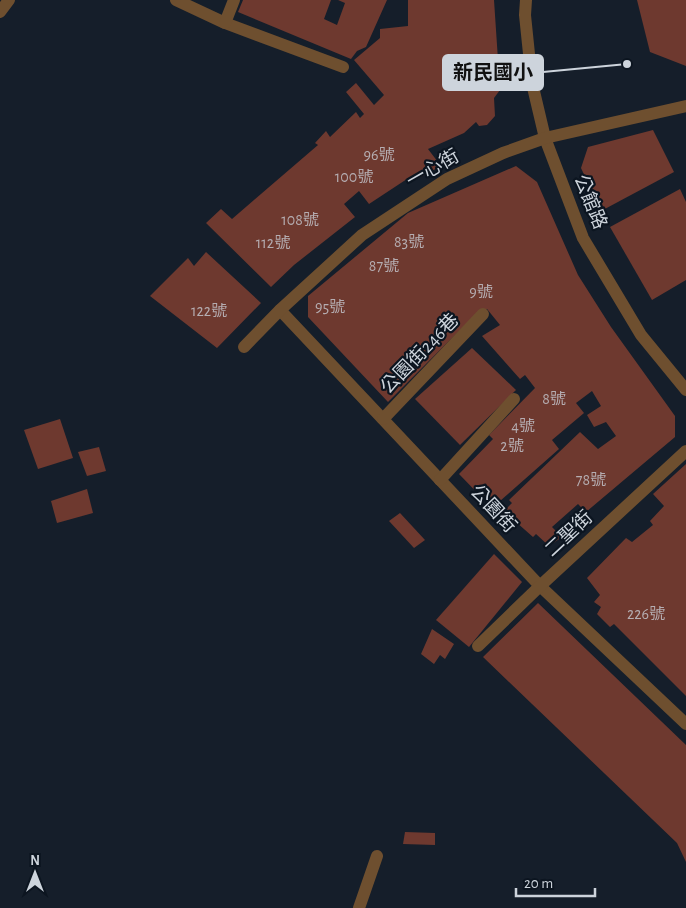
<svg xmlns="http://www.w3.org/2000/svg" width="686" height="908" viewBox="0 0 686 908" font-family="'Alegreya Sans','Noto Sans TC',sans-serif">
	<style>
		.building { fill: #6e392f }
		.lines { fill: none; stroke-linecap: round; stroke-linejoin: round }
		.minor { stroke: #6e4f2f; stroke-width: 12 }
		.labels { text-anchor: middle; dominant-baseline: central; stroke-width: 4.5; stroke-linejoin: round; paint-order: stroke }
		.number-label { font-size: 16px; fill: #b5adb1 }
		.street-label { font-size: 19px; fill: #cdd4dc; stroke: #0c1520 }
		.leader { fill: none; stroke: #cdd4dc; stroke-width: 2 }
		.callout-dot { fill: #cdd4dc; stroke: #0c1520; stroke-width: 2 }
		.callout { fill: #cdd4dc; stroke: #cdd4dc; stroke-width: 2 }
		.callout-label { font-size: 20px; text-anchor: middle; font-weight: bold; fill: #111 }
	</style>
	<rect width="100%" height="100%" fill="#151e2a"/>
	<!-- building -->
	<g class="building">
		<polygon points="243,0 331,0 324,19 337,25 345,3 338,0 387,0 366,47 357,51 351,59 238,12"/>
		<polygon points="408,0 494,0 500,90 494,98 495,116 487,125 479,126 476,122 464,133 428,149 441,166 415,180 410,177 369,204 359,191 344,204 355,217 294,265 271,287 206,223 221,209 232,219 318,145 315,143 326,131 330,137 356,112 360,118 364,114 346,92 356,83 374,105 384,95 354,60 380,38 380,29 408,26"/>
		<polygon points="637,0 686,0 686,66 650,52"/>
		<polygon points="653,130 674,172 601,211 581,168 588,147"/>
		<polygon points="516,166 537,182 578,275 611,327 675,416 675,437 586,512 578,504 552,527 562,537 549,546 536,534 533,537 516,522 510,527 499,516 512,503 509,500 580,432 598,449 616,436 606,422 594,427 587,415 601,406 592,391 576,403 584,413 552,440 559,449 492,508 459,474 493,439 489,435 535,388 525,375 520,379 482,336 500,325 487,309 473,317 388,402 308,317 308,296 408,213"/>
		<polygon points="680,189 686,202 686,280 652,300 610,227"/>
		<polygon points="206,252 261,303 217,348 150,296 188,258 194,266"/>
		<polygon points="472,348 516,390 460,445 415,399"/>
		<polygon points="60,419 73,458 38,469 24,430"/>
		<polygon points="99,447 106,471 87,476 78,452"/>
		<polygon points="686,464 686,696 614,624 610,627 597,614 601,607 594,602 600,595 587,578 626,538 632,542 653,525 650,521 664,506 653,494"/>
		<polygon points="87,489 93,513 57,523 51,501"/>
		<polygon points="400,513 425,540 414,548 389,521"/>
		<polygon points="494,554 522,582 469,647 436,620"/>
		<polygon points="538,603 686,745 686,862 677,843 483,657"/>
		<polygon points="432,629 454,644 445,659 440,655 434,664 421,654"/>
		<polygon points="405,832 435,833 435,845 403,844"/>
	</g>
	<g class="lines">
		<!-- minor -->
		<g class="minor">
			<polyline points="176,0 225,23 343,67"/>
			<polyline points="526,0 525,15 532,83 545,138 583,238 641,335 686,390"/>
			<polyline points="0,12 9,0"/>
			<polyline points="225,23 234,0"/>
			<polyline points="280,310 540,586 686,724"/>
			<polyline points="244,347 280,310 362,235 447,179 503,153 545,138 686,106"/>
			<polyline points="383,419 483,314"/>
			<polyline points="440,480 514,399"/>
			<polyline points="478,646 540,586 686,451"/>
			<polyline points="359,908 377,856"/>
		</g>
	</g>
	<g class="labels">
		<!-- number labels -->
		<g class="number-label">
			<text x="379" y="155">96號</text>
			<text x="354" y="177">100號</text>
			<text x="300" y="220">108號</text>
			<text x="409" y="242">83號</text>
			<text x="273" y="243">112號</text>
			<text x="384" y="266">87號</text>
			<text x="481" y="292">9號</text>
			<text x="330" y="307">95號</text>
			<text x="209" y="311">122號</text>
			<text x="554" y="399">8號</text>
			<text x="523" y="426">4號</text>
			<text x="512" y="446">2號</text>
			<text x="591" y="480">78號</text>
			<text x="646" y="614">226號</text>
		</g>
		<!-- street labels -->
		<g class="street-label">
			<text transform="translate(433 169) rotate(-30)">一心街</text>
			<text transform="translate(590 202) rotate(68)">公館路</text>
			<text transform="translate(420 354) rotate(-46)">公園街246巷</text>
			<text transform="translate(493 509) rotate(47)">公園街</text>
			<text transform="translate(569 534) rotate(-43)">二聖街</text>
		</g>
	</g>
	<!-- callouts -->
	<path class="leader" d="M627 64L543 72"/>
	<circle class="callout-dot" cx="627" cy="64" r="5"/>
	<rect class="callout" x="443" y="55" width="100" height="35" rx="5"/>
	<g class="callout-label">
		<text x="493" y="79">新民國小</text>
	</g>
	<!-- north arrow -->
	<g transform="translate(35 873)" stroke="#0c1520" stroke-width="4" paint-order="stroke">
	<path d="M0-4L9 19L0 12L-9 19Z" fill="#cdd4dc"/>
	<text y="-8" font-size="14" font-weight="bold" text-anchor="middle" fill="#cdd4dc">N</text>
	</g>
	<!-- scale -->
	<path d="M516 888v8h79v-8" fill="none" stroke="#cdd4dc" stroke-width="2.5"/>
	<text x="524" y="888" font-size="15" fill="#cdd4dc" stroke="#0c1520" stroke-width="4" paint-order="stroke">20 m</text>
</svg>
